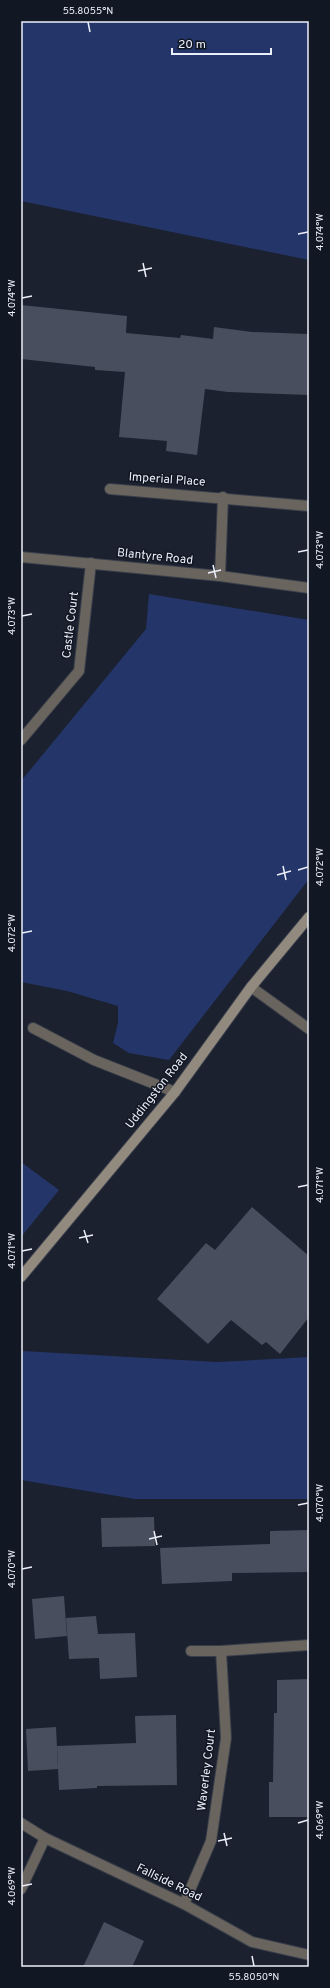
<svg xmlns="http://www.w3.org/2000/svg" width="330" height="1988" viewBox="0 0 330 1988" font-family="Overpass,sans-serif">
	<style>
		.green { fill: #243569 }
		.building { fill: #484e5d }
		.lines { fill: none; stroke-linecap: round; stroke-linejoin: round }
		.service-casing { stroke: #383e4a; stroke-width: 12 }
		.minor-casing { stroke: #383e4a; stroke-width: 12 }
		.tertiary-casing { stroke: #383e4a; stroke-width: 12 }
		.secondary-casing { stroke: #383e4a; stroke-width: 12 }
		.service { stroke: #69645d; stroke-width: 10 }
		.minor { stroke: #69645d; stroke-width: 10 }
		.tertiary { stroke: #69645d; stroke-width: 10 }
		.secondary { stroke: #92897f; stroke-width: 10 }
		.ticks { fill: none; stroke: #ebeff9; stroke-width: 1.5 }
		.labels { text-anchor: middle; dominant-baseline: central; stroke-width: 3; stroke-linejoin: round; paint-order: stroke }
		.street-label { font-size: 12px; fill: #ebeff9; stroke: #121724 }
		.neatline { fill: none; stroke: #ebeff9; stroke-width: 1.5 }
		.ticks-label { font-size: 10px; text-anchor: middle; fill: #ebeff9 }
	</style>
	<rect width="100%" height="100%" fill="#1b212e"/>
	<!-- green -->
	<g class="green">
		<polygon points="21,21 309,21 309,260 21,201"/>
		<polygon points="149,594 309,620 309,879 169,1060 129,1053 113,1043 118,1023 118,1006 67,991 21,982 21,781 146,629"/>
		<polygon points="21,1162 59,1190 21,1237"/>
		<polygon points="23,1351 217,1362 309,1357 309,1499 135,1499 21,1480 21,1355"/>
	</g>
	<!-- building -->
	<g class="building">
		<polygon points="21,305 127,316 126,333 180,338 181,335 213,339 214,327 252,332 309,334 309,395 228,392 205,389 197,455 166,451 167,441 119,437 125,372 95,370 95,367 21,359"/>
		<polygon points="252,1207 309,1256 309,1317 280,1354 266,1342 262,1345 231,1320 208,1344 157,1299 206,1243 215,1250"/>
		<polygon points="154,1517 155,1546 102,1547 101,1518"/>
		<polygon points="309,1530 309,1572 232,1573 232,1581 162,1584 160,1548 270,1544 270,1531"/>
		<polygon points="64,1596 67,1636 35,1639 32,1599"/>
		<polygon points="96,1616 98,1634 135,1633 137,1677 100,1679 99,1658 69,1659 66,1618"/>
		<polygon points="309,1679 309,1817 269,1817 269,1782 273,1782 274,1713 277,1713 277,1680"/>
		<polygon points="176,1715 177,1785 97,1786 97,1788 59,1790 57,1746 136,1743 135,1716"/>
		<polygon points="56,1727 58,1769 28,1771 26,1729"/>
		<polygon points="104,1922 144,1941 132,1967 83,1967"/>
	</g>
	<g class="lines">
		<!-- service casing -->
		<g class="service-casing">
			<polyline id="service" points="33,1028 94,1060 175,1092"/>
		</g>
		<!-- minor casing -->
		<g class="minor-casing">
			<g id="minor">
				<polyline points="110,489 309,506"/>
				<polyline points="220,576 223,497"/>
				<polyline points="21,740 79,671 91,563"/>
				<polyline points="251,987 309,1029"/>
				<polyline points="191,1651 221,1651"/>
				<polyline points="21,1889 45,1838"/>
				<polyline points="184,1904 211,1841 226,1738 221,1651 309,1645"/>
			</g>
		</g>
		<!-- tertiary casing -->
		<g class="tertiary-casing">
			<g id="tertiary">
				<polyline points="21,557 220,576 309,588"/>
				<polyline points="21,1823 45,1838 184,1904 252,1942 309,1955"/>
			</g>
		</g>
		<!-- secondary casing -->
		<g class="secondary-casing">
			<polyline id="secondary" points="21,1277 175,1092 251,987 309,917"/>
		</g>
		<!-- service -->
		<use href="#service" class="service"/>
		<!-- minor -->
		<use href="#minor" class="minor"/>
		<!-- tertiary -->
		<use href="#tertiary" class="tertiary"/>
		<!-- secondary -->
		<use href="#secondary" class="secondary"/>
	</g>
	<!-- ticks -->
	<path class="ticks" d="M88 22 90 32M298 234 308 232M143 263 146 277M138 271 152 268M22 298 32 296M298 552 308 550M213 565 216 578M208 573 221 570M22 616 32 614M283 866 286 880M298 870 308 867M277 875 291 871M22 933 32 931M298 1187 308 1185M84 1230 88 1243M79 1238 93 1235M22 1251 32 1249M298 1505 308 1503M154 1531 157 1545M149 1539 162 1536M22 1569 32 1567M298 1823 308 1820M224 1833 227 1846M218 1841 232 1838M22 1886 32 1884M252 1956 254 1966"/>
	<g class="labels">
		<!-- street labels -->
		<g class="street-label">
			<text transform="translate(167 480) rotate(4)">Imperial Place</text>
			<text transform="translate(155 557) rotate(6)">Blantyre Road</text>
			<text transform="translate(71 625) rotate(-83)">Castle Court</text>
			<text transform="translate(157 1091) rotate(-52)">Uddingston Road</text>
			<text transform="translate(207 1770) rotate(-83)">Waverley Court</text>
			<text transform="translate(169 1883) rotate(26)">Fallside Road</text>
		</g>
	</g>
	<!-- border -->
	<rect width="330" height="1988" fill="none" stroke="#121724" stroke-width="44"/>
	<!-- scale -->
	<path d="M172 48v6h99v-6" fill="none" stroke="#ebeff9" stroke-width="2"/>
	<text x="178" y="48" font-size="12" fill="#ebeff9" stroke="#121724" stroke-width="3" paint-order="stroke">20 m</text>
	<rect x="22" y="22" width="286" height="1944" class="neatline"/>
	<g class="ticks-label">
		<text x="88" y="14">55.8055°N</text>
		<text transform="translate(319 232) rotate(-90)" y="4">4.074°W</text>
		<text transform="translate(11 298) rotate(-90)" y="4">4.074°W</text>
		<text transform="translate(319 550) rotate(-90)" y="4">4.073°W</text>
		<text transform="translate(11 616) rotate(-90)" y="4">4.073°W</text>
		<text transform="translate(319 867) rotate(-90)" y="4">4.072°W</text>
		<text transform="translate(11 933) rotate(-90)" y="4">4.072°W</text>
		<text transform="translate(319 1185) rotate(-90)" y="4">4.071°W</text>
		<text transform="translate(11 1251) rotate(-90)" y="4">4.071°W</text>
		<text transform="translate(319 1503) rotate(-90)" y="4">4.070°W</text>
		<text transform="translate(11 1569) rotate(-90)" y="4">4.070°W</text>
		<text transform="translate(319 1820) rotate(-90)" y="4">4.069°W</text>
		<text transform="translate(11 1886) rotate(-90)" y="4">4.069°W</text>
		<text x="254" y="1980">55.8050°N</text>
	</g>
</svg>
